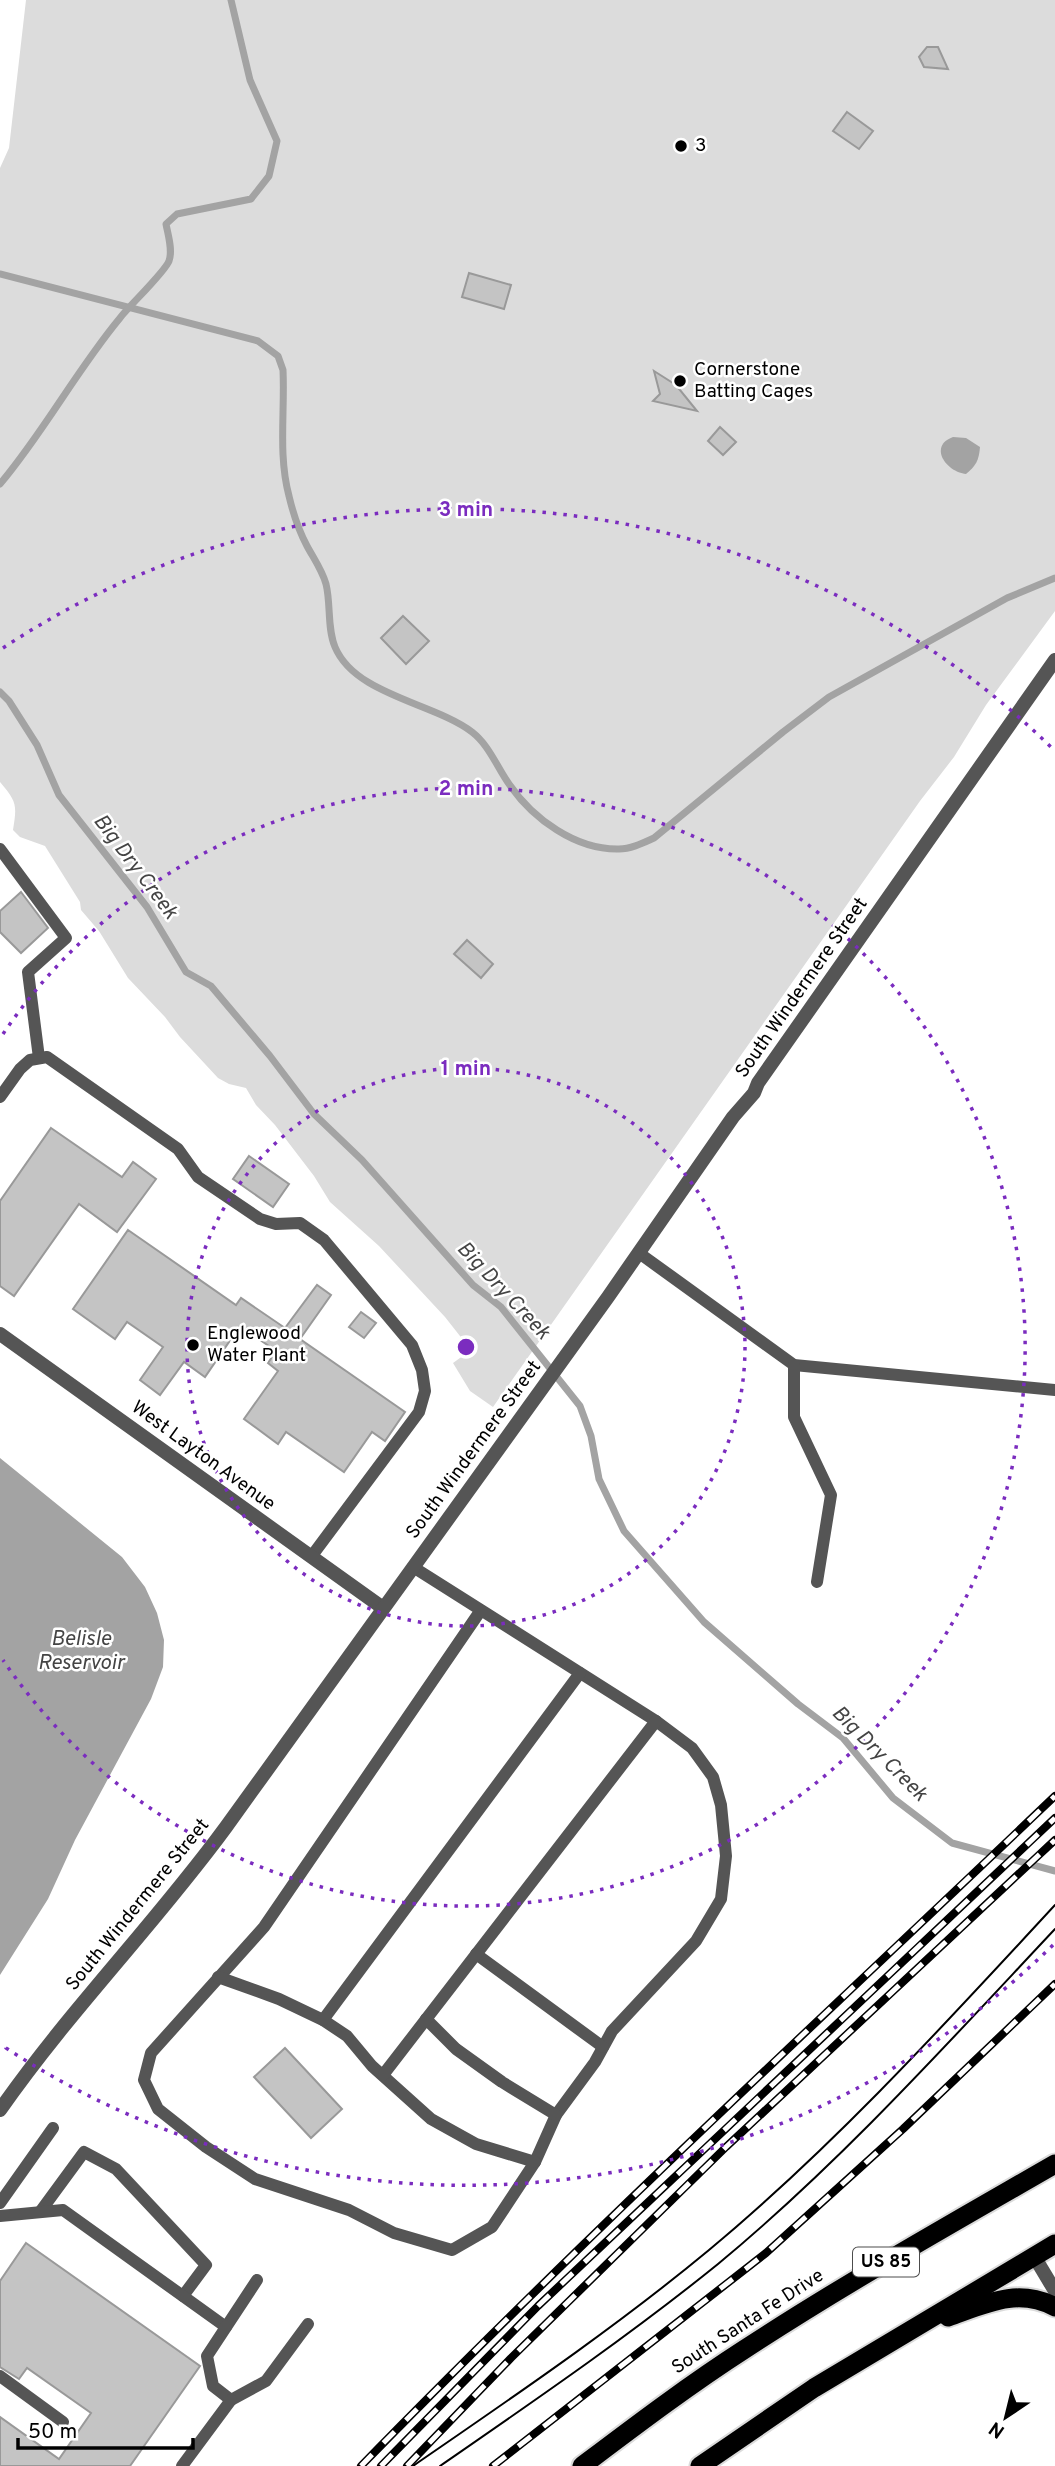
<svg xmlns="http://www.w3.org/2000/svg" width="1055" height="2466" viewBox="0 0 1055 2466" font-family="Overpass,sans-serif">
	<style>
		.green { fill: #dcdcdc }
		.water { fill: #a3a3a3 }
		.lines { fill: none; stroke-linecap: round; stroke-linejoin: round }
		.stream { stroke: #a3a3a3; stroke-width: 7 }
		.building { fill: #c4c4c4; stroke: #999; stroke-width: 2 }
		.trunk-casing { stroke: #dbdbdb; stroke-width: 23 }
		.service { stroke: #555; stroke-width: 12 }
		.minor { stroke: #555; stroke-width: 14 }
		.tertiary { stroke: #555; stroke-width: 14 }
		.trunk { stroke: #000; stroke-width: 19 }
		.tram { stroke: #000; stroke-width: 2 }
		.rail-casing { stroke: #000; stroke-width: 8 }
		.rail { stroke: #fff; stroke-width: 5; stroke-dasharray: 16; stroke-linecap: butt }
		.ring { fill: none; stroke: #7b2cbf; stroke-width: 3.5; stroke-dasharray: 3.5 7 }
		.poi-dot { fill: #000; stroke: #fff; stroke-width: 2.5 }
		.labels { text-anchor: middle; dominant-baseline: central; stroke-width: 5; stroke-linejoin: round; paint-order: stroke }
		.shield { fill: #fff; stroke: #4c4c4c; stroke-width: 2 }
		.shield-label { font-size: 18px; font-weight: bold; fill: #000 }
		.poi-label { font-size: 19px; fill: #000; stroke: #fff; text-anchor: start }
		.street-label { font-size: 19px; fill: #000; stroke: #fff }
		.water-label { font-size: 21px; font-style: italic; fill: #444; stroke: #fff }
		.centre { fill: #7b2cbf; stroke: #fff; stroke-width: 3.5 }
		.ring-label { font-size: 21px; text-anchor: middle; font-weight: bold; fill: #7b2cbf; stroke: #fff; stroke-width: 5; stroke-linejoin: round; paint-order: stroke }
	</style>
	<rect width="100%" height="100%" fill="#fff"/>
	<!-- green -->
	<path class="green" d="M26 0H1055V611L986 705 954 757 920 801 493 1407 470 1391 453 1363 471 1350 445 1317 379 1246 330 1202 314 1176 275 1125 256 1105 246 1088 229 1084 218 1078 180 1037 165 1017 128 978 99 931 81 910 80 902 45 846 20 837 13 830C17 805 17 802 0 782V168L9 148Z"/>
	<!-- water -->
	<g class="water">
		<path d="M953 437 966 438 980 447C979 460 976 466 966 474 946 472 928 446 953 437Z"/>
		<polygon points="0,1458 122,1557 145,1587 157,1613 164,1640 163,1667 151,1699 75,1840 48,1899 0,1975"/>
	</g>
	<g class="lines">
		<!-- stream -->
		<g class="stream">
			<path d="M0 274 258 341 278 356 283 370C285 412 278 455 289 496 293 513 299 531 307 546 314 559 322 570 326 584 331 604 327 628 335 647 355 695 434 703 472 732 489 745 497 767 509 784 533 819 576 850 619 849 631 849 643 843 654 838L783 732 829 697 1007 598 1055 578"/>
			<path d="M0 484C44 432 76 371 120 318 129 306 165 272 169 261 173 250 168 235 166 224L177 214 251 199 269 176 277 141 250 80 231 0"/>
			<polyline points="0,692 9,701 37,745 59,795 147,907 186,972 211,986 270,1056 314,1114 362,1160 473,1285 501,1307 580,1406 591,1436 599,1479 624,1531 704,1622 798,1704 843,1738 893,1798 952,1843 1055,1871"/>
		</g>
	</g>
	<!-- building -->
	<g class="building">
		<polygon points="927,47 938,47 948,69 924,67 919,57"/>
		<polygon points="847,112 873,131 859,149 833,131"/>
		<polygon points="469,273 511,285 504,309 462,297"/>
		<polygon points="654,371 676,385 697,411 653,401 660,394"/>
		<polygon points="720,427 736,442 723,455 708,441"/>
		<polygon points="403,616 429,641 406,664 381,638"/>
		<polygon points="21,892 48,928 21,953 0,932 0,911"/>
		<polygon points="467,940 493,964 481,978 454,954"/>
		<polygon points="51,1128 122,1177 133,1162 156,1179 117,1232 79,1204 14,1296 0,1286 0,1201"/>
		<polygon points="249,1156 289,1184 273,1207 233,1179"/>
		<polygon points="128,1230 236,1305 241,1298 285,1328 317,1285 331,1295 300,1339 405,1412 385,1441 372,1432 344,1472 286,1432 278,1444 244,1419 278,1371 268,1363 276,1351 240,1326 205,1377 184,1362 160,1395 140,1380 163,1347 127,1322 115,1339 73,1309"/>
		<polygon points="361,1312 376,1323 364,1338 349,1327"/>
		<polygon points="285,2048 342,2109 311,2138 254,2077"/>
		<polygon points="26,2243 200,2366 130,2466 0,2466 0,2417 59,2459 91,2413 27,2368 19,2379 0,2367 0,2281"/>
	</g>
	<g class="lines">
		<!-- trunk casing -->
		<g class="trunk-casing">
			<g id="trunk">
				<path d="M948 2317C985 2304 1018 2287 1055 2307"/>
				<path d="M582 2466C635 2426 689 2385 745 2349 846 2283 951 2224 1055 2164"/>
				<polyline points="700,2466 814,2388 1055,2244"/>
			</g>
		</g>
		<!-- service -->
		<g class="service">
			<polyline points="0,849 66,938 28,972 39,1058"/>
			<polyline points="0,1097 20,1069 30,1060 47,1057 178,1149 198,1177 260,1219 276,1224 300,1223 324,1240 412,1345 422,1370 425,1391 419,1412 311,1557"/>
			<polyline points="639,1253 794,1365 1055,1390"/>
			<polyline points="794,1365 794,1417 831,1495 817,1582"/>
			<polyline points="413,1567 656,1721 692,1748 713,1777 721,1805 726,1856 721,1899 696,1941 612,2031 595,2062 556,2115 535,2162 492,2227 452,2250 394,2233 349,2210 255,2179 206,2147 158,2109 144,2080 151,2053 264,1927 481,1610"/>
			<polyline points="476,1954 603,2047"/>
			<polyline points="218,1977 279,1999 323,2020 347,2036 372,2066 431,2119 476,2144 535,2162"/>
			<polyline points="426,2019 456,2049 502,2082 556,2115"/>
			<polyline points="323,2020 580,1673"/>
			<polyline points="383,2075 656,1721"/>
			<polyline points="0,2203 53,2128"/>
			<polyline points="40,2212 84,2152 116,2169 206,2265 183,2296"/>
			<polyline points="0,2216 63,2210 226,2327"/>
			<polyline points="257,2280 207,2356 213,2386 231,2400 266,2381 308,2324"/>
			<polyline points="0,2376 63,2422"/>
			<polyline points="182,2466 231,2400"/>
		</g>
		<!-- minor -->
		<g class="minor">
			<polyline points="0,1334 383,1608"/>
			<polyline points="1034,2256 1055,2291"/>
		</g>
		<!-- tertiary -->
		<path class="tertiary" d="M0 2110C69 2011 155 1924 226 1827L608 1297 733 1117 754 1093 758 1083 1055 660"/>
		<!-- trunk -->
		<use href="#trunk" class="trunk"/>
		<!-- tram -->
		<g class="tram">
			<path d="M413 2466C513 2397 615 2328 709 2250 834 2146 945 2024 1055 1905"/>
			<path d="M440 2466C534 2401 629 2336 718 2264 840 2163 947 2044 1055 1929"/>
		</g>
		<!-- rail casing -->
		<g class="rail-casing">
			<g id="rail">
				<path d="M361 2466C586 2235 822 2018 1055 1796"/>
				<polyline points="381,2466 538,2306 1055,1818"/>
				<polyline points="407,2466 511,2358 726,2147 1055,1840"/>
				<polyline points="493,2466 766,2253 903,2129 1055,1984"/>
			</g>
		</g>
		<!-- rail -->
		<use href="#rail" class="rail"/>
	</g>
	<!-- distance rings -->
	<g class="ring">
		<circle cx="466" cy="1347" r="279"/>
		<path d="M3 1034A559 559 0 1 1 3 1660"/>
		<path d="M1053 1945A838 838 0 0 1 3 2046M3 648A838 838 0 0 1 1053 749"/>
	</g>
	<!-- markers -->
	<g class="poi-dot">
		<circle cx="681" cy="146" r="7"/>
		<circle cx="680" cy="381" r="7"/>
		<circle cx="193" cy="1345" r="7"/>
	</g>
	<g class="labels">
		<!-- shield labels -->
		<rect class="shield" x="853" y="2247.5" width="66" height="29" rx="5"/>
		<g class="shield-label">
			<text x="886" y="2262">US 85</text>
		</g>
		<!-- poi labels -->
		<g class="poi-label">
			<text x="695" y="146">3</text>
			<text x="694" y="370">Cornerstone<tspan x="694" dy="22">Batting Cages</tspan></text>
			<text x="207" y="1334">Englewood<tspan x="207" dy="22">Water Plant</tspan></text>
		</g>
		<!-- street labels -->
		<g class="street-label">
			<text transform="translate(802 988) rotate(-55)">South Windermere Street</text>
			<text transform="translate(474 1450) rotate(-54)">South Windermere Street</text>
			<text transform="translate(203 1456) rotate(36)">West Layton Avenue</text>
			<text transform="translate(138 1905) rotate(-51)">South Windermere Street</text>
			<text transform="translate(748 2322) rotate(-33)">South Santa Fe Drive</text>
		</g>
		<!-- water labels -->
		<g class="water-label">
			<text transform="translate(135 867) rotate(53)">Big Dry Creek</text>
			<text transform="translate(503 1291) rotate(47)">Big Dry Creek</text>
			<text x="81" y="1639">Belisle<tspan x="81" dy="24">Reservoir</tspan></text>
			<text transform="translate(879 1754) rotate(45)">Big Dry Creek</text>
		</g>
	</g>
	<circle cx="466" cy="1347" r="10" class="centre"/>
	<g class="ring-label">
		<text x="466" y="516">3 min</text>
		<text x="466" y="795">2 min</text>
		<text x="466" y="1075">1 min</text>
	</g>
	<!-- north arrow -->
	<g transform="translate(1006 2417) rotate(215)" stroke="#ffffff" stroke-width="5" paint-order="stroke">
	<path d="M0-5L12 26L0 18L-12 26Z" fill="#000000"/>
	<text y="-10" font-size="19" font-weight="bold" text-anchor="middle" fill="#000000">N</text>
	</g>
	<!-- scale -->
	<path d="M18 2438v10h175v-10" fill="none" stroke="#000000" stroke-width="3.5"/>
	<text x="28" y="2438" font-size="21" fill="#000000" stroke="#ffffff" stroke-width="5" paint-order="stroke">50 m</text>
</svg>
